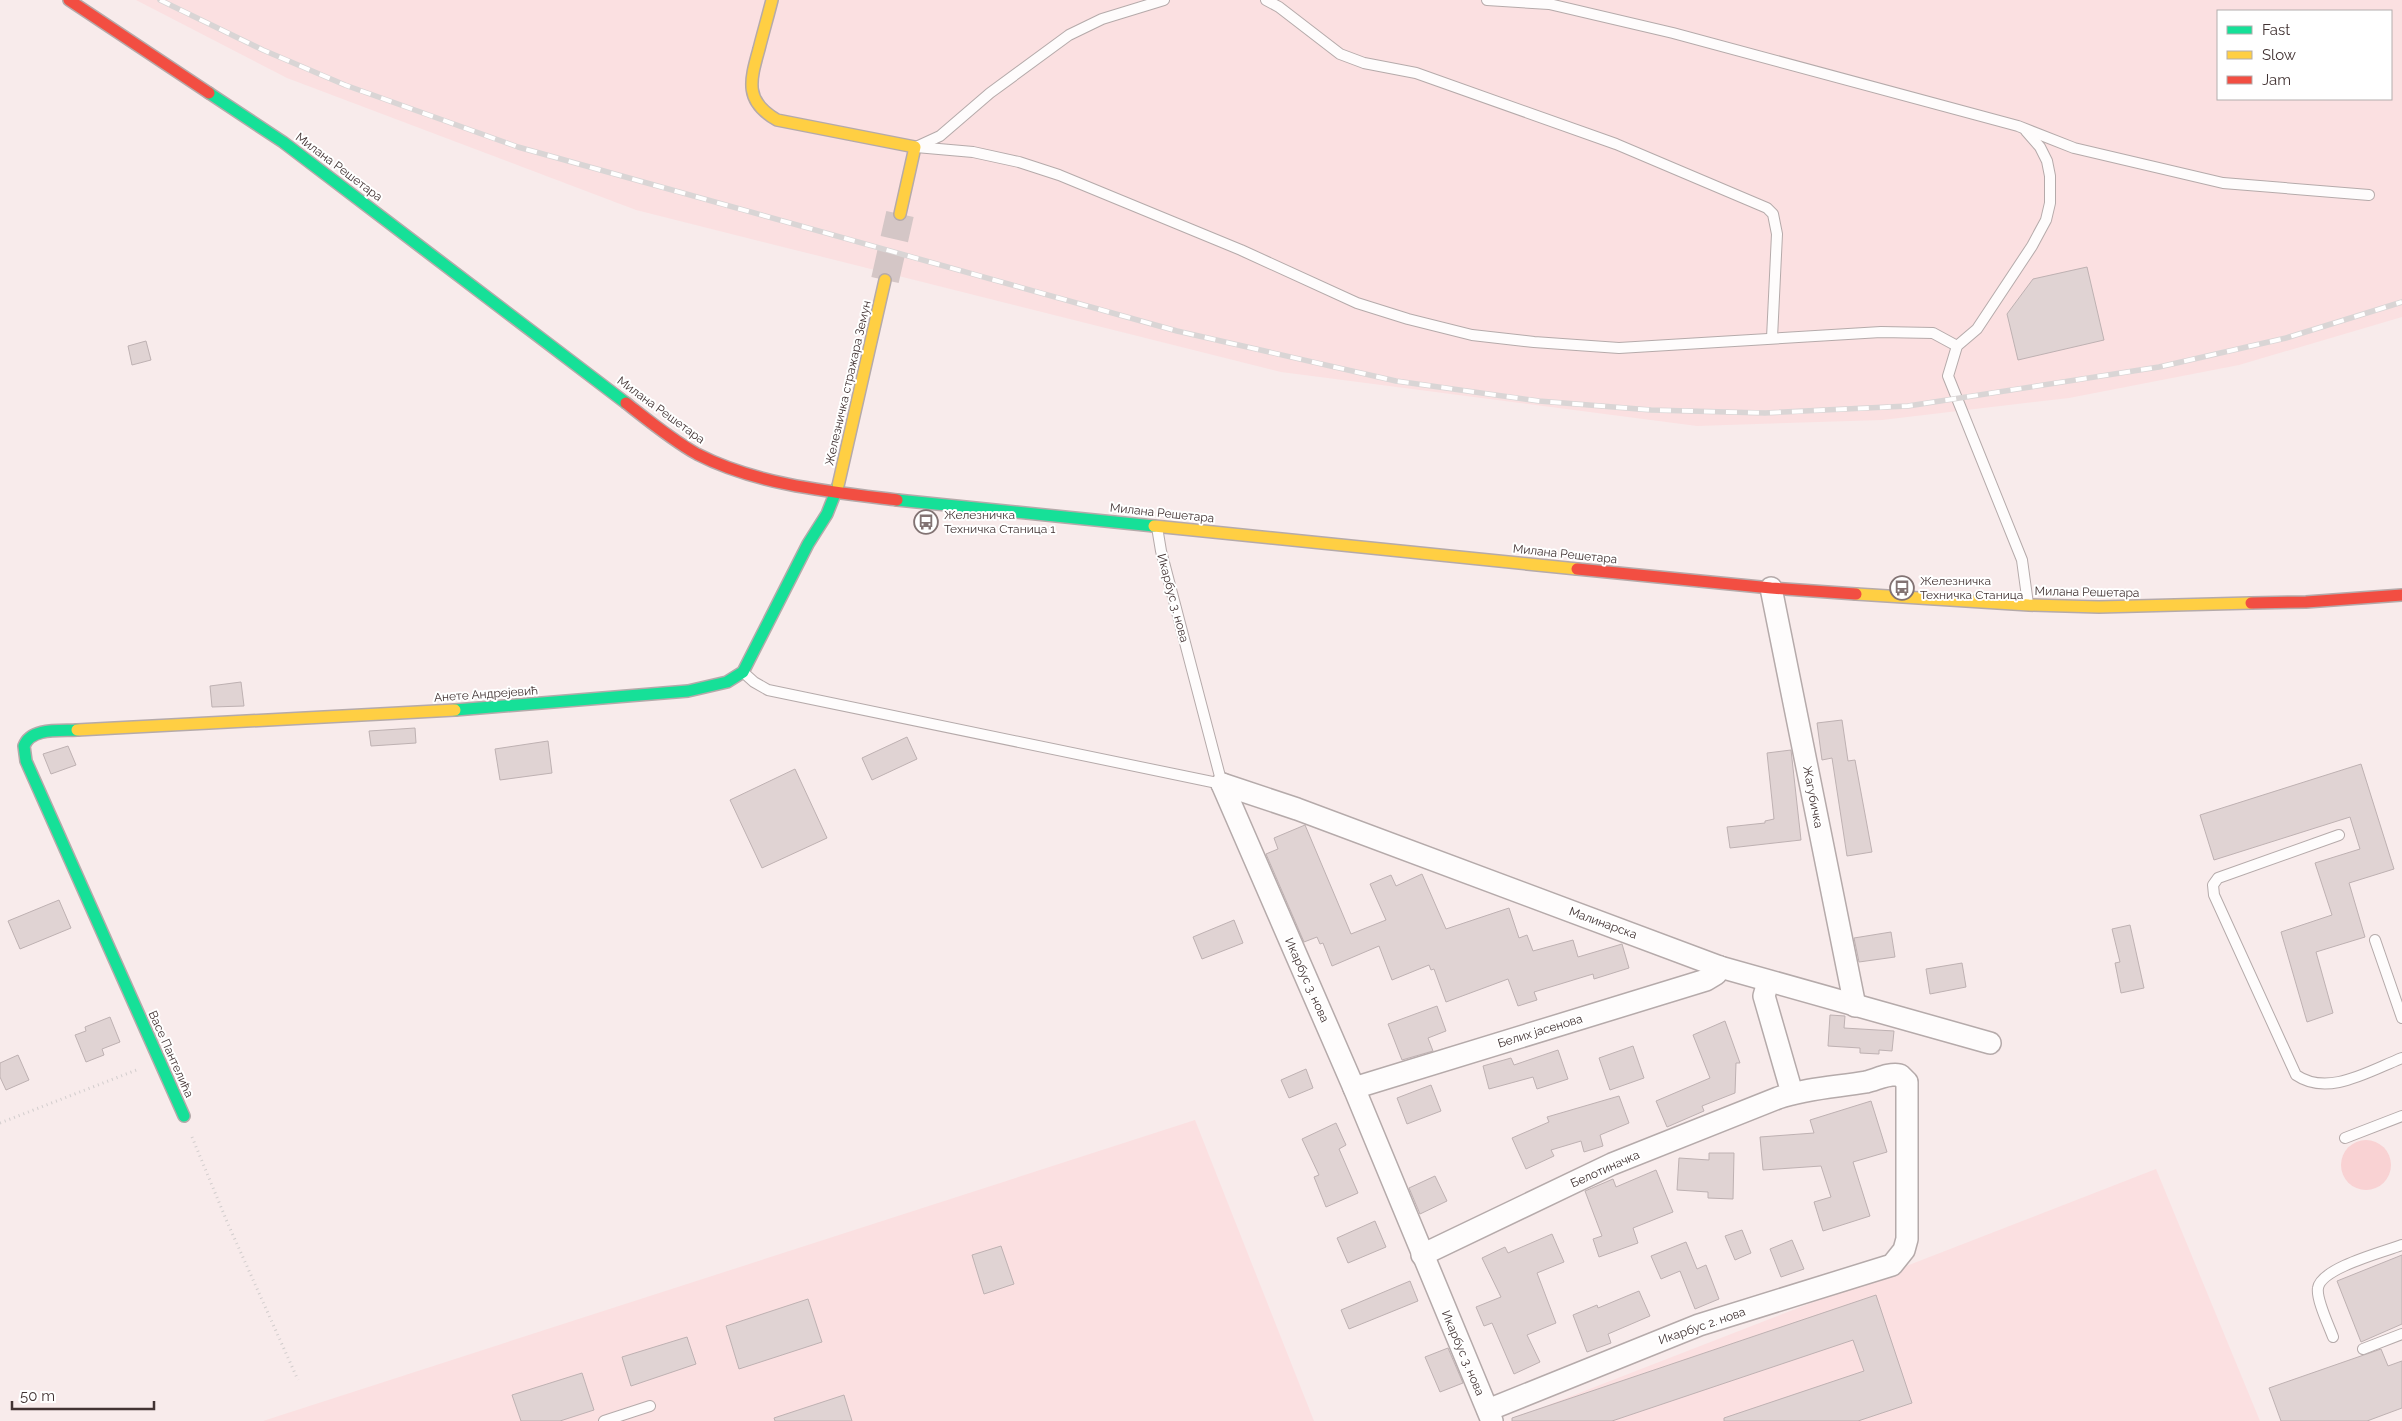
<svg xmlns="http://www.w3.org/2000/svg" width="2402" height="1421" viewBox="0 0 2402 1421" font-family="Raleway,sans-serif">
	<style>
		.built { fill: #fbe0e1; fill-rule: evenodd }
		.green { fill: #f9d2d3 }
		.building { fill: #e0d3d3; stroke: #beb1b2 }
		.lines { fill: none; stroke-linecap: round; stroke-linejoin: round }
		.secondary-tunnel { stroke: #d4c6c6; stroke-width: 28; stroke-dasharray: 28 14; stroke-linecap: butt }
		.lane-casing { stroke: #b5aaaa; stroke-width: 12 }
		.street-casing { stroke: #b5aaaa; stroke-width: 24 }
		.fast-casing { stroke: #b5aaaa; stroke-width: 14 }
		.slow-casing { stroke: #b5aaaa; stroke-width: 14 }
		.jam-casing { stroke: #b5aaaa; stroke-width: 14 }
		.path { stroke: #d2cdcd; stroke-width: 3; stroke-dasharray: 1 4; stroke-linecap: butt }
		.lane { stroke: #fefcfc; stroke-width: 10 }
		.street { stroke: #fefcfc; stroke-width: 21 }
		.fast { stroke: #16e098; stroke-width: 11 }
		.slow { stroke: #ffcf43; stroke-width: 11 }
		.jam { stroke: #f24e42; stroke-width: 11 }
		.rail-casing { stroke: #d9d5d5; stroke-width: 5.5 }
		.rail { stroke: #fff; stroke-width: 4; stroke-dasharray: 11; stroke-linecap: butt }
		.labels { text-anchor: middle; dominant-baseline: central; stroke-width: 4; stroke-linejoin: round; paint-order: stroke }
		.street-label { font-size: 12px; fill: #423333; stroke: #fff }
		.poi-label { font-size: 12px; fill: #423333; stroke: #fff; text-anchor: start }
	</style>
	<rect width="100%" height="100%" fill="#f8ebeb"/>
	<!-- built -->
	<g class="built">
		<path d="M136 0H2402V317L2239 365 2069 398 1882 420 1697 426 1281 372 636 210 287 78ZM2218 11H2391V99H2218Z"/>
		<polygon points="1195,1120 1314,1421 263,1421"/>
		<polygon points="2156,1169 2260,1421 1536,1421 1533,1411"/>
	</g>
	<!-- green -->
	<circle class="green" cx="2366" cy="1165" r="25"/>
	<!-- building -->
	<g class="building">
		<polygon points="2087,267 2104,340 2018,360 2007,314 2033,279"/>
		<polygon points="146,341 151,360 132,365 128,346"/>
		<polygon points="241,682 244,706 212,707 210,686"/>
		<polygon points="1842,720 1848,761 1855,760 1872,852 1847,856 1832,758 1822,760 1817,723"/>
		<polygon points="415,728 416,743 371,746 369,731"/>
		<polygon points="907,737 917,759 872,780 862,758"/>
		<polygon points="548,741 552,773 500,780 495,749"/>
		<polygon points="68,746 76,765 51,774 43,754"/>
		<polygon points="1791,750 1801,840 1730,848 1727,827 1765,823 1765,821 1774,819 1767,753"/>
		<polygon points="2361,764 2394,869 2349,883 2365,937 2316,952 2333,1013 2307,1022 2281,932 2332,915 2315,863 2360,849 2350,817 2214,860 2200,815"/>
		<polygon points="795,769 827,838 762,868 730,800"/>
		<polygon points="1305,825 1351,934 1386,920 1370,884 1391,875 1396,886 1422,874 1446,929 1509,908 1519,938 1527,935 1533,951 1573,940 1578,957 1622,944 1629,968 1594,979 1593,974 1534,992 1537,1000 1518,1006 1508,979 1446,1002 1434,969 1431,970 1429,965 1392,980 1379,946 1332,966 1323,943 1320,944 1317,937 1304,942 1266,854 1278,849 1274,838"/>
		<polygon points="59,900 71,928 20,949 8,921"/>
		<polygon points="1234,920 1243,943 1202,959 1193,937"/>
		<polygon points="2130,925 2144,988 2121,993 2115,963 2120,962 2112,929"/>
		<polygon points="1891,932 1895,957 1859,962 1854,938"/>
		<polygon points="1962,963 1966,987 1930,994 1926,969"/>
		<polygon points="1437,1006 1446,1031 1428,1038 1433,1051 1402,1060 1388,1024"/>
		<polygon points="1830,1015 1845,1016 1844,1028 1894,1031 1892,1051 1879,1050 1879,1054 1860,1053 1860,1048 1828,1046"/>
		<polygon points="110,1017 120,1042 102,1049 104,1055 86,1062 75,1035 86,1031 85,1027"/>
		<polygon points="1725,1021 1740,1063 1736,1063 1735,1093 1702,1106 1704,1111 1667,1127 1656,1101 1710,1078 1693,1035"/>
		<polygon points="1633,1046 1644,1078 1610,1090 1599,1058"/>
		<polygon points="1558,1050 1568,1079 1537,1089 1533,1077 1489,1089 1483,1066 1511,1058 1514,1065"/>
		<polygon points="18,1055 29,1080 6,1090 0,1077 0,1063"/>
		<polygon points="1306,1069 1313,1088 1289,1098 1281,1080"/>
		<polygon points="1431,1085 1441,1111 1407,1124 1397,1098"/>
		<polygon points="1619,1096 1629,1123 1600,1135 1603,1146 1584,1152 1581,1141 1551,1150 1554,1156 1526,1169 1512,1138 1549,1122 1547,1117"/>
		<polygon points="1871,1101 1887,1152 1853,1162 1870,1216 1823,1231 1814,1202 1831,1197 1821,1166 1763,1170 1760,1137 1814,1133 1810,1120"/>
		<polygon points="1336,1123 1346,1145 1339,1149 1358,1193 1326,1207 1314,1177 1319,1175 1302,1139"/>
		<polygon points="1709,1153 1734,1153 1733,1199 1708,1198 1708,1192 1677,1190 1679,1158 1709,1160"/>
		<polygon points="1656,1170 1673,1212 1633,1228 1638,1243 1599,1257 1593,1239 1602,1236 1585,1191 1613,1179 1616,1187"/>
		<polygon points="1435,1176 1447,1201 1420,1214 1409,1188"/>
		<polygon points="1375,1221 1386,1247 1348,1263 1337,1238"/>
		<polygon points="1742,1230 1751,1253 1735,1260 1725,1236"/>
		<polygon points="1552,1234 1564,1262 1537,1273 1556,1323 1527,1335 1540,1362 1514,1374 1492,1323 1484,1326 1476,1307 1501,1297 1482,1258 1505,1247 1508,1253"/>
		<polygon points="1792,1240 1804,1269 1781,1277 1770,1249"/>
		<polygon points="1686,1242 1697,1269 1706,1265 1719,1299 1695,1309 1680,1271 1661,1279 1651,1256"/>
		<polygon points="1001,1246 1014,1284 984,1294 972,1255"/>
		<polygon points="2402,1255 2402,1324 2361,1342 2337,1281"/>
		<polygon points="1410,1281 1418,1301 1349,1329 1341,1310"/>
		<polygon points="1639,1291 1650,1316 1608,1334 1611,1343 1587,1352 1573,1315 1597,1305 1598,1308"/>
		<polygon points="1876,1295 1912,1403 1858,1421 1724,1421 1724,1418 1864,1371 1853,1340 1612,1421 1512,1421 1512,1418"/>
		<polygon points="808,1299 822,1342 739,1369 726,1326"/>
		<polygon points="687,1337 696,1364 631,1386 622,1357"/>
		<polygon points="1448,1348 1463,1383 1440,1392 1425,1357"/>
		<polygon points="2381,1349 2388,1366 2402,1361 2402,1408 2367,1421 2281,1421 2269,1388"/>
		<polygon points="582,1373 594,1410 560,1421 521,1421 512,1395"/>
		<polygon points="844,1395 852,1421 775,1421 774,1418"/>
	</g>
	<g class="lines">
		<!-- secondary-tunnel -->
		<polyline class="secondary-tunnel" points="885,280 900,214"/>
		<!-- lane casing -->
		<g class="lane-casing">
			<g id="lane">
				<polyline points="1266,0 1279,7 1340,54 1364,63 1416,73 1616,144 1767,208 1773,214 1777,234 1772,338"/>
				<polyline points="1487,0 1549,4 1673,33 2018,126 2074,148 2223,183 2369,195"/>
				<polyline points="2026,131 2040,147 2047,161 2050,176 2050,203 2046,220 2032,246 1977,329 1957,346 1948,376 2022,560 2028,604"/>
				<polyline points="916,147 973,152 1019,162 1059,175 1241,250 1357,303 1408,319 1472,335 1534,342 1619,348 1881,332 1933,333 1957,346"/>
				<polyline points="916,147 940,136 990,93 1069,35 1102,19 1164,0"/>
				<polyline points="744,673 754,682 768,690 1222,784 1161,551 1157,527"/>
				<path d="M2339 835 2218 878 2213 885 2214 895 2296 1075C2328 1097 2369 1071 2402 1058"/>
				<polyline points="2375,940 2402,1018"/>
				<polyline points="2345,1138 2402,1116"/>
				<path d="M2333 1337C2329 1326 2316 1299 2318 1288 2321 1268 2383 1252 2402 1245"/>
				<polyline points="2363,1349 2402,1334"/>
				<polyline points="604,1421 650,1406"/>
			</g>
		</g>
		<!-- street casing -->
		<g class="street-casing">
			<g id="street">
				<polyline points="1771,588 1855,1006"/>
				<polyline points="1222,784 1297,809 1720,967 1990,1043"/>
				<polyline points="1222,784 1354,1088 1492,1421"/>
				<polyline points="1768,982 1764,996 1792,1093"/>
				<polyline points="1354,1088 1706,980 1716,974 1720,967"/>
				<path d="M1422 1255 1612 1164 1778 1098C1807 1088 1837 1087 1866 1082 1878 1079 1888 1073 1900 1075L1907 1082V1239L1904 1250 1892 1265 1699 1325 1488 1410"/>
			</g>
		</g>
		<!-- fast casing -->
		<g class="fast-casing">
			<g id="fast">
				<polyline points="209,93 283,142 626,403"/>
				<polyline points="897,500 1154,526"/>
				<polyline points="455,710 688,691 727,682 743,672 808,544 827,514 838,486"/>
				<path d="M77 730C61 731 31 727 24 746L26 761 184 1116"/>
			</g>
		</g>
		<!-- slow casing -->
		<g class="slow-casing">
			<g id="slow">
				<path d="M772 0C768 16 763 33 759 49 750 81 744 101 777 120L915 147 900 214"/>
				<polyline points="838,486 885,280"/>
				<polyline points="1154,526 1577,569"/>
				<polyline points="1856,594 2029,605 2099,607 2251,603"/>
				<polyline points="77,730 455,710"/>
			</g>
		</g>
		<!-- jam casing -->
		<g class="jam-casing">
			<g id="jam">
				<polyline points="69,0 209,93"/>
				<path d="M626 403C649 421 672 440 697 454 757 485 831 492 897 500"/>
				<polyline points="1577,569 1771,588 1856,594"/>
				<polyline points="2251,603 2306,602 2402,595"/>
			</g>
		</g>
		<!-- path -->
		<g class="path">
			<polyline points="0,1123 139,1069"/>
			<polyline points="192,1137 228,1224 298,1380"/>
		</g>
		<!-- lane -->
		<use href="#lane" class="lane"/>
		<!-- street -->
		<use href="#street" class="street"/>
		<!-- fast -->
		<use href="#fast" class="fast"/>
		<!-- slow -->
		<use href="#slow" class="slow"/>
		<!-- jam -->
		<use href="#jam" class="jam"/>
		<!-- rail casing -->
		<g class="rail-casing">
			<polyline id="rail" points="160,0 263,50 345,85 518,147 1177,331 1396,381 1539,401 1651,410 1765,413 1908,406 2159,367 2286,338 2402,302"/>
		</g>
		<!-- rail -->
		<use href="#rail" class="rail"/>
	</g>
	<!-- icons -->
	<defs>
		<g id="bus-ring" transform="scale(1.25)"><circle r="9.5" fill="#fff" stroke="#827373" stroke-width="1.5"/><path d="M-5-6H5V4H4V6H2V4H-2V6H-4V4H-5ZM-3.5-4V0h7V-4ZM-3.5 1.2v1.5H-2V1.2ZM2 1.2v1.5H3.5V1.2Z" fill="#827373"/></g>
	</defs>
	<g fill-rule="evenodd">
		<use href="#bus-ring" x="926" y="522"/>
		<use href="#bus-ring" x="1902" y="588"/>
	</g>
	<g class="labels">
		<!-- street labels -->
		<g class="street-label">
			<text transform="translate(339 167) rotate(37)">Милана Решетара</text>
			<text transform="translate(848 383) rotate(-77)">Железничка стражара Земун</text>
			<text transform="translate(661 410) rotate(36)">Милана Решетара</text>
			<text transform="translate(1162 513) rotate(6)">Милана Решетара</text>
			<text transform="translate(1565 554) rotate(6)">Милана Решетара</text>
			<text transform="translate(2087 592) rotate(1)">Милана Решетара</text>
			<text transform="translate(1173 598) rotate(75)">Икарбус 3. нова</text>
			<text transform="translate(486 694) rotate(-4)">Анете Андрејевић</text>
			<text transform="translate(1813 797) rotate(79)">Жагубичка</text>
			<text transform="translate(1603 923) rotate(20)">Малинарска</text>
			<text transform="translate(1307 980) rotate(66)">Икарбус 3. нова</text>
			<text transform="translate(1540 1031) rotate(-17)">Белих јасенова</text>
			<text transform="translate(171 1054) rotate(66)">Васе Пантелића</text>
			<text transform="translate(1605 1169) rotate(-24)">Белотиначка</text>
			<text transform="translate(1702 1326) rotate(-19)">Икарбус 2. нова</text>
			<text transform="translate(1463 1353) rotate(67)">Икарбус 3. нова</text>
		</g>
		<!-- poi labels -->
		<g class="poi-label">
			<text x="944" y="515">Железничка<tspan x="944" dy="14">Техничка Станица 1</tspan></text>
			<text x="1920" y="581">Железничка<tspan x="1920" dy="14">Техничка Станица</tspan></text>
		</g>
	</g>
	<!-- legend -->
	<rect x="2217" y="10" width="175" height="90" fill="#ffffff" stroke="#b3adad"/>
	<rect x="2227" y="26" width="25" height="8" fill="#16e098" stroke="#b3adad"/>
	<text x="2262" y="35" font-size="15" fill="#423333">Fast</text>
	<rect x="2227" y="51" width="25" height="8" fill="#ffcf43" stroke="#b3adad"/>
	<text x="2262" y="60" font-size="15" fill="#423333">Slow</text>
	<rect x="2227" y="76" width="25" height="8" fill="#f24e42" stroke="#b3adad"/>
	<text x="2262" y="85" font-size="15" fill="#423333">Jam</text>
	<!-- scale -->
	<path d="M12 1401v8h142v-8" fill="none" stroke="#423333" stroke-width="2.5"/>
	<text x="20" y="1401" font-size="15" fill="#423333" stroke="#ffffff" stroke-width="4" paint-order="stroke">50 m</text>
</svg>
